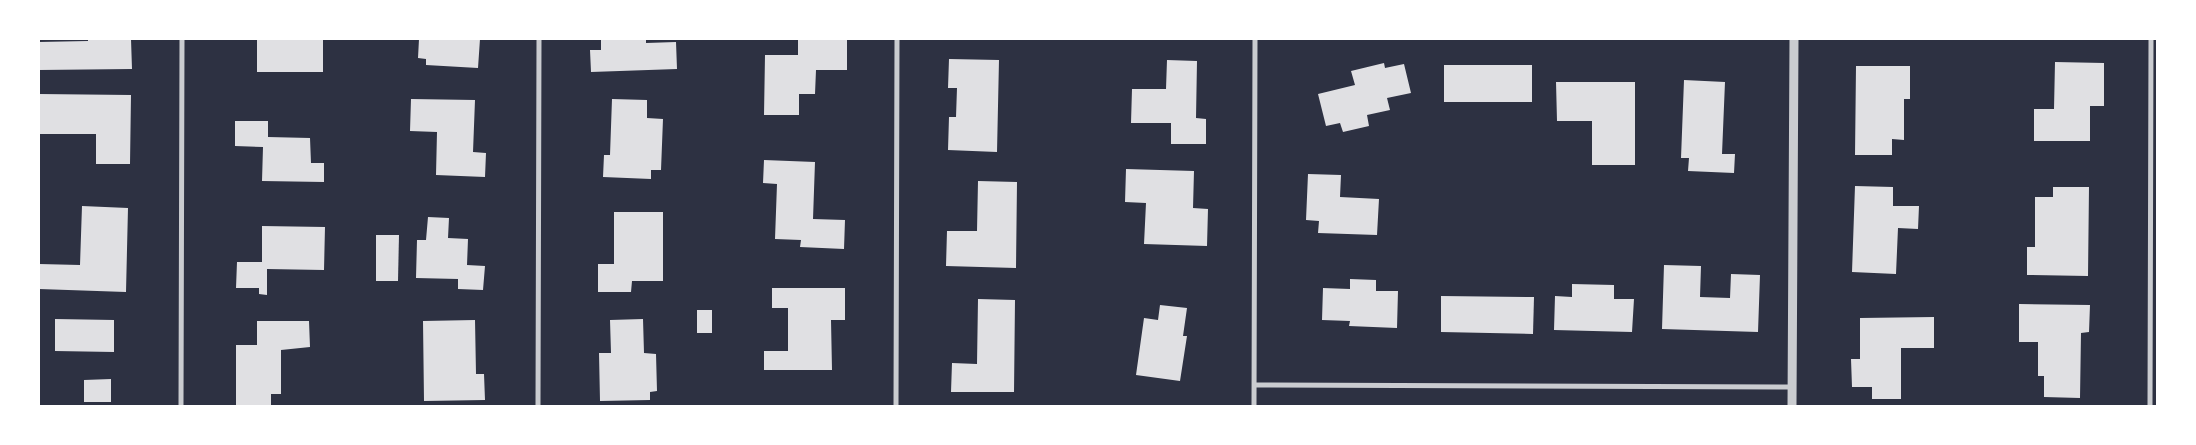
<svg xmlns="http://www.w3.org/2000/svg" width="2196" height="445" viewBox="0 0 2196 445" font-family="'Titillium Web',sans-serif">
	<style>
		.building { fill: #e0e0e3 }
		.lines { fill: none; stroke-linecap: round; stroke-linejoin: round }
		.minor { stroke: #caccd0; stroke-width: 5 }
		.tertiary { stroke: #caccd0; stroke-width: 9 }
	</style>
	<rect width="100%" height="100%" fill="#2d3142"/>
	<!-- building -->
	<g class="building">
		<polygon points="88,39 131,39 132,69 39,70 39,42 88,41"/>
		<rect x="257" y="39" width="66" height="33"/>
		<polygon points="419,39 480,39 478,68 426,65 426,59 418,58"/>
		<polygon points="601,39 646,39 646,43 676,42 677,69 591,72 590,50 601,50"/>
		<polygon points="798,39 847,39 847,70 816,70 815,94 799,94 799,115 764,115 765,55 798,55"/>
		<polygon points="949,59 999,60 997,152 948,150 949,117 956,117 957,88 948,88"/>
		<polygon points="1167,60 1197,61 1196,118 1206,119 1206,144 1171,144 1171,123 1131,123 1132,89 1166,89"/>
		<polygon points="2055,62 2104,63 2104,106 2090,106 2090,141 2034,141 2034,109 2054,109"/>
		<polygon points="1384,63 1385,68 1404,64 1411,93 1387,98 1390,110 1367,115 1369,126 1343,132 1340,123 1326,126 1318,94 1355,85 1351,71"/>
		<rect x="1444" y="65" width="88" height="37"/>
		<polygon points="1856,66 1910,66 1910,99 1904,99 1904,140 1892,139 1892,155 1855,155"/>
		<polygon points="1684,80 1725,82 1722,154 1735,154 1734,173 1688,171 1689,158 1681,158"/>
		<polygon points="1556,82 1635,82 1635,165 1592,165 1592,121 1557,121"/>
		<polygon points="39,94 131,95 130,164 96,164 96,134 39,134"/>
		<polygon points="411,99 475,100 473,152 486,153 485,177 436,175 437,132 410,131"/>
		<polygon points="612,99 647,100 647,118 663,119 661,170 651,170 651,179 603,177 604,155 610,155"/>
		<polygon points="235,121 268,121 268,137 310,138 311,163 324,163 324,182 262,181 263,147 235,146"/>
		<polygon points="764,160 815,162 813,219 845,220 844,249 800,247 801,240 775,239 777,184 763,183"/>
		<polygon points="1126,169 1194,171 1193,208 1208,209 1207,246 1144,244 1146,203 1125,202"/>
		<polygon points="1308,174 1341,175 1340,197 1379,199 1377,235 1318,233 1319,221 1306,220"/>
		<polygon points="978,181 1017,182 1016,268 946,266 947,231 977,231"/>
		<polygon points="1855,186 1893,187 1893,206 1919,206 1918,229 1898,228 1896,274 1852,272"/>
		<polygon points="2053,187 2089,187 2088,276 2027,275 2027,247 2035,247 2035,197 2053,197"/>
		<polygon points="82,206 128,208 126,292 39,289 39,264 80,265"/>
		<polygon points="614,212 663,212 663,281 632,281 631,292 598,292 598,264 614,264"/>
		<polygon points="428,217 449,218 448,238 468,239 467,265 485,266 483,290 458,289 458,279 416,278 417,240 426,240"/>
		<polygon points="262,226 325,227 324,270 267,269 267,295 259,294 259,288 236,288 237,262 262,262"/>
		<polygon points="376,235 399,235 398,281 376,281"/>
		<polygon points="1664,265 1701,266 1700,297 1730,298 1731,274 1760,275 1758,332 1662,329"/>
		<polygon points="1350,279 1376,280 1376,291 1398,291 1397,328 1349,326 1350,321 1322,320 1323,288 1350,289"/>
		<polygon points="1572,284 1614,285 1614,299 1634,299 1632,332 1554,330 1555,296 1572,297"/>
		<polygon points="772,288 845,288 845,320 831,320 832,370 764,370 764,351 788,351 788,308 772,308"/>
		<polygon points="1441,296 1534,297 1533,334 1441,332"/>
		<polygon points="978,299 1015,300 1014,392 951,392 952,363 977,364"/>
		<polygon points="2019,304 2090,305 2089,332 2081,333 2080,398 2044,397 2044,376 2038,376 2038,342 2019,342"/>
		<polygon points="1160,305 1187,308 1183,336 1187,336 1180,381 1136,375 1144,318 1158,320"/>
		<rect x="697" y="310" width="15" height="23"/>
		<polygon points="1934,317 1934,348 1901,348 1901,399 1872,399 1872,387 1852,387 1851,359 1860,359 1860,318"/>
		<polygon points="55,319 114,320 114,352 55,351"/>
		<polygon points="643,319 644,353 656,354 657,391 650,392 650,400 600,401 599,353 611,353 610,320"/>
		<polygon points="475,320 476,374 484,374 485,400 424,401 423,321"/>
		<polygon points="257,321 309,321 310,347 281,350 281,394 271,394 271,405 236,405 236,345 257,345"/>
		<polygon points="111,379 111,402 84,402 84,380"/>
	</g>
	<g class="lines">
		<!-- minor -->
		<g class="minor">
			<polyline points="1255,385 1792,387"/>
			<polyline points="181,406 182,39"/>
			<polyline points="538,406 539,39"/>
			<polyline points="896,406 897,39"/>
			<polyline points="1254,406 1255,39"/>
			<polyline points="2150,406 2151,39"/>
		</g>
		<!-- tertiary -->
		<polyline class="tertiary" points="1792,406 1794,39"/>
	</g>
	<!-- border -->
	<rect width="2196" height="445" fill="none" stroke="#ffffff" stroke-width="80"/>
</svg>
